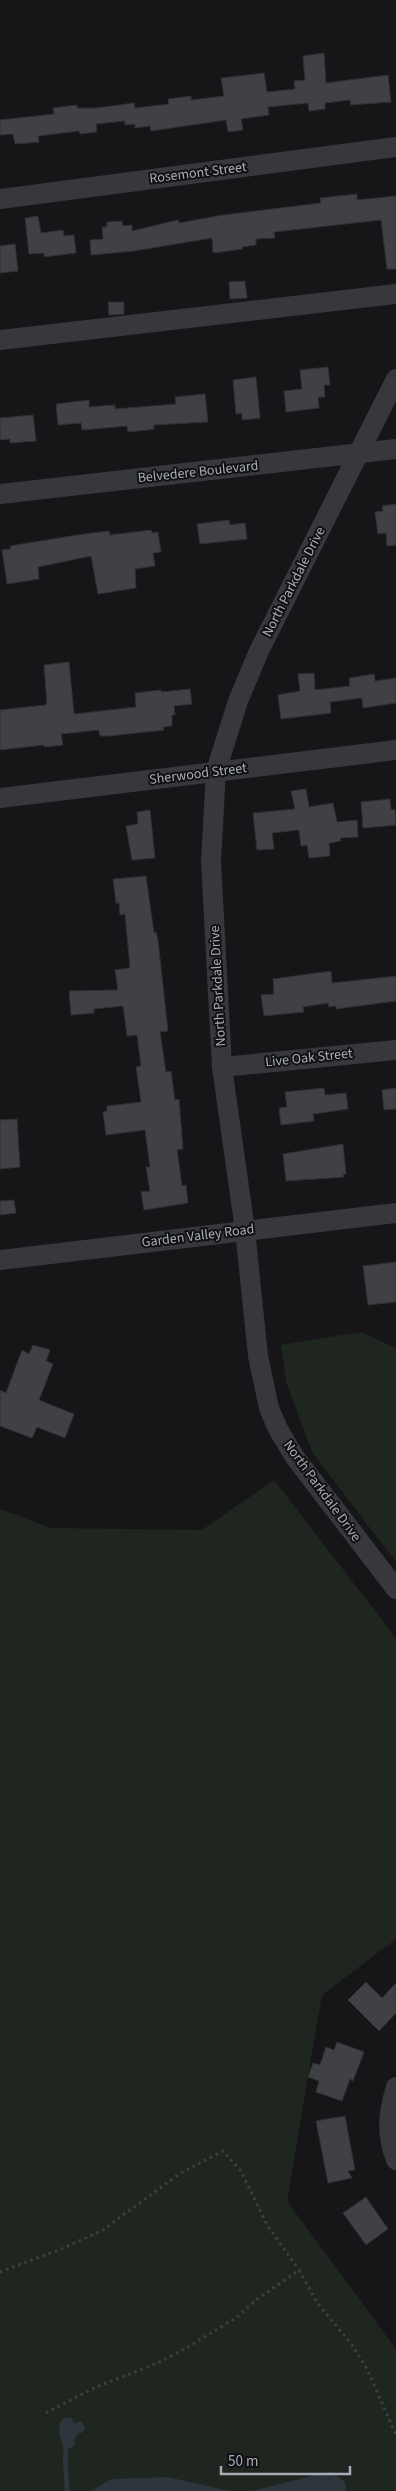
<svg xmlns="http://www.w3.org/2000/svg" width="396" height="2491" viewBox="0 0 396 2491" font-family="'Source Sans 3',sans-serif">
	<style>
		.green { fill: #1e261f }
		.water { fill: #2c353c }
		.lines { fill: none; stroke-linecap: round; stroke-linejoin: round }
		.stream { stroke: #2c353c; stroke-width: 5 }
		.building { fill: #404145; stroke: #303034 }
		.path { stroke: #3d3f44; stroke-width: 3; stroke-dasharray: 2.5 4; stroke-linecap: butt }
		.minor { stroke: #37383d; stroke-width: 20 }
		.labels { text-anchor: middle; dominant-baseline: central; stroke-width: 4; stroke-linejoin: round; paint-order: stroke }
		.street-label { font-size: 14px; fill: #a8adb8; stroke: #111113 }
	</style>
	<rect width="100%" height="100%" fill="#161618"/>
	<!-- green -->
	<g class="green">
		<polygon points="361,1332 396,1348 396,1562 312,1452 286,1381 281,1345"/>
		<polygon points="274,1480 396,1638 396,1939 322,1995 287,2201 396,2349 396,2491 0,2491 0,1509 51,1528 202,1530"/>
	</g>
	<!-- water -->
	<g class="water">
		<path d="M64 2417 72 2418 74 2423 82 2421 85 2428 82 2433H78L75 2439V2445L68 2449H64C60 2436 55 2429 64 2417Z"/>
		<polygon points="331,2471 345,2482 346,2491 252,2491"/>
		<polygon points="168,2477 230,2491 91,2491 111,2479"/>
	</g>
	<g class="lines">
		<!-- stream -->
		<path class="stream" d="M66 2449C64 2463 67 2476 67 2491"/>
	</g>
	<!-- building -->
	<g class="building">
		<polygon points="324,53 326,83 388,75 391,102 351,105 350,100 325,103 325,109 309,111 308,103 268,107 269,115 241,119 243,130 228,132 226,120 151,131 150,126 135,128 135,124 125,125 125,121 96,124 97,132 80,134 79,131 38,136 39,142 15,144 13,134 0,135 0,120 54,114 53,108 77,105 77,108 96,108 134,103 135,108 169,104 168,99 191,96 191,100 224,96 221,78 264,73 267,92 295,89 294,81 305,80 303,56"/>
		<polygon points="357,194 357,200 396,196 396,269 387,269 381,220 274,232 275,238 256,239 256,245 242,247 243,249 213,253 212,238 134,251 91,255 90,240 103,239 102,227 107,227 107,222 122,221 123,226 132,225 132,231 178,220 179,223 223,215 321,203 320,198"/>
		<polygon points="38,216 41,233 63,230 64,236 74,235 76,253 44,257 44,253 29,254 25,218"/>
		<polygon points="15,244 18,271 0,273 0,246"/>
		<polygon points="245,281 247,298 230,299 229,282"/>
		<polygon points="108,302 124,302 124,314 109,315"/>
		<polygon points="328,367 330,385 324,385 325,397 318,397 319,408 286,412 284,391 302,389 300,370"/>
		<polygon points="256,377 260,418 242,420 242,413 236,414 233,380"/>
		<polygon points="205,394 208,422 154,425 154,429 148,430 128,432 127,426 82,430 81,423 58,425 56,404 89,400 89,407 115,405 115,409 176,404 175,397"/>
		<polygon points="33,415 36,441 10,443 10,439 0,440 0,418"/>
		<polygon points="396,504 396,545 387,546 386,533 378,534 375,512 383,511 382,506"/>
		<polygon points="229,520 230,525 245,523 247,539 200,544 197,524"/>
		<polygon points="151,530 152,533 158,532 161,552 153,553 155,566 135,569 136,588 98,594 91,556 38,567 39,579 7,584 2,550 11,549 10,546 77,535 109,531 110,535"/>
		<polygon points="69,662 74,714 136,707 135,693 161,690 161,692 190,689 192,704 174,706 175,715 172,715 172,726 163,727 164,730 109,736 100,736 99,730 61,734 63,745 44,747 44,745 0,750 0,710 45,705 47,703 44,665"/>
		<polygon points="314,673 315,690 350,686 349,678 374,674 375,681 396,678 396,703 363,708 362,698 330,702 331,713 281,719 278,695 300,691 298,674"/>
		<polygon points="306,789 309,807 333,803 337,822 357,820 358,837 340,838 341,841 329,843 330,856 309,858 307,845 301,846 299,830 272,833 274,849 257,850 253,813 295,809 291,791"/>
		<polygon points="390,799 391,810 395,809 396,825 363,828 361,802"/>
		<polygon points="150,810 155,858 132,860 126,826 138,824 137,812"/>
		<polygon points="146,876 154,933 156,932 158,940 168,1031 160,1032 166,1072 171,1071 175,1100 179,1099 183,1149 177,1150 182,1186 186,1185 188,1203 144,1210 141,1192 150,1191 146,1167 150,1167 145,1130 106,1135 103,1112 107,1111 107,1106 141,1102 136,1067 141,1066 137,1035 127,1036 123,1006 94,1009 94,1013 71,1015 69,991 118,990 115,970 130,968 125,914 120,915 119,903 116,903 113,879"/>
		<polygon points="331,971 332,983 396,976 396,1001 336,1009 336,1006 329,1007 328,1003 303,1007 304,1012 264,1016 261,995 274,994 273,979"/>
		<polygon points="324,1088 325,1095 346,1093 348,1109 313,1114 314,1121 281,1125 279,1108 287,1107 285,1092"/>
		<polygon points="396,1088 396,1109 384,1110 382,1090"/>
		<polygon points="17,1119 20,1167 0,1169 0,1120"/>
		<polygon points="343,1144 346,1174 343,1174 344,1177 286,1181 283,1154"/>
		<polygon points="14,1200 16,1213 0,1215 0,1201"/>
		<polygon points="396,1262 396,1302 368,1305 363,1266"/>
		<polygon points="33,1345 50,1350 46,1361 53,1364 39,1400 74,1414 65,1438 37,1427 32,1438 0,1426 0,1390 6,1393 22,1350 29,1354"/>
		<polygon points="366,1982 382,1998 396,1983 396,2013 379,2031 348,2000"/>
		<polygon points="337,2042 364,2052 353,2081 350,2079 342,2101 316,2092 319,2081 308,2077 313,2063 320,2065 326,2047 334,2050"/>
		<polygon points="345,2116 355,2170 348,2171 352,2178 328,2183 316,2121"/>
		<polygon points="366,2197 388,2229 366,2245 343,2213"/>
	</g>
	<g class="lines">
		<!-- path -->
		<g class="path">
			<polyline points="0,2272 64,2248 103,2230 179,2174 223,2151 241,2171 267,2225 299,2270"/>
			<polyline points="46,2413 96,2387 158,2363 188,2347 237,2317 256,2300 299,2270 318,2304 353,2346 368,2371 396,2435"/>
		</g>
		<!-- minor -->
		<g class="minor">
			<polyline points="0,199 396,147"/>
			<polyline points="0,340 396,294"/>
			<polyline points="396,379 259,651 238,701 216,771 211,861 222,1067 245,1230 258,1356 269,1408 278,1429 294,1456 396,1589"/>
			<polyline points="0,494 396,449"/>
			<polyline points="0,798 396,750"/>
			<polyline points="222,1067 396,1050"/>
			<polyline points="0,1260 396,1213"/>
			<path d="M396 2087C388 2113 386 2134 396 2160"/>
		</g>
	</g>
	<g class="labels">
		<!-- street labels -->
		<g class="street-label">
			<text transform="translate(198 173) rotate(-7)">Rosemont Street</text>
			<text transform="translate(198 472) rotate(-6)">Belvedere Boulevard</text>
			<text transform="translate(294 582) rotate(-63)">North Parkdale Drive</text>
			<text transform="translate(198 774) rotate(-7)">Sherwood Street</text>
			<text transform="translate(218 986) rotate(-93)">North Parkdale Drive</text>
			<text transform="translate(309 1058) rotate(-6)">Live Oak Street</text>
			<text transform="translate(198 1236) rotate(-7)">Garden Valley Road</text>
			<text transform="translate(322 1491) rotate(54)">North Parkdale Drive</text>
		</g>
	</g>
	<!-- scale -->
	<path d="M221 2466v8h129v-8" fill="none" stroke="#a8adb8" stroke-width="2.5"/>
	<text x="228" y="2466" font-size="15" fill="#a8adb8" stroke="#111113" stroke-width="4" paint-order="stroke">50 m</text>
</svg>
